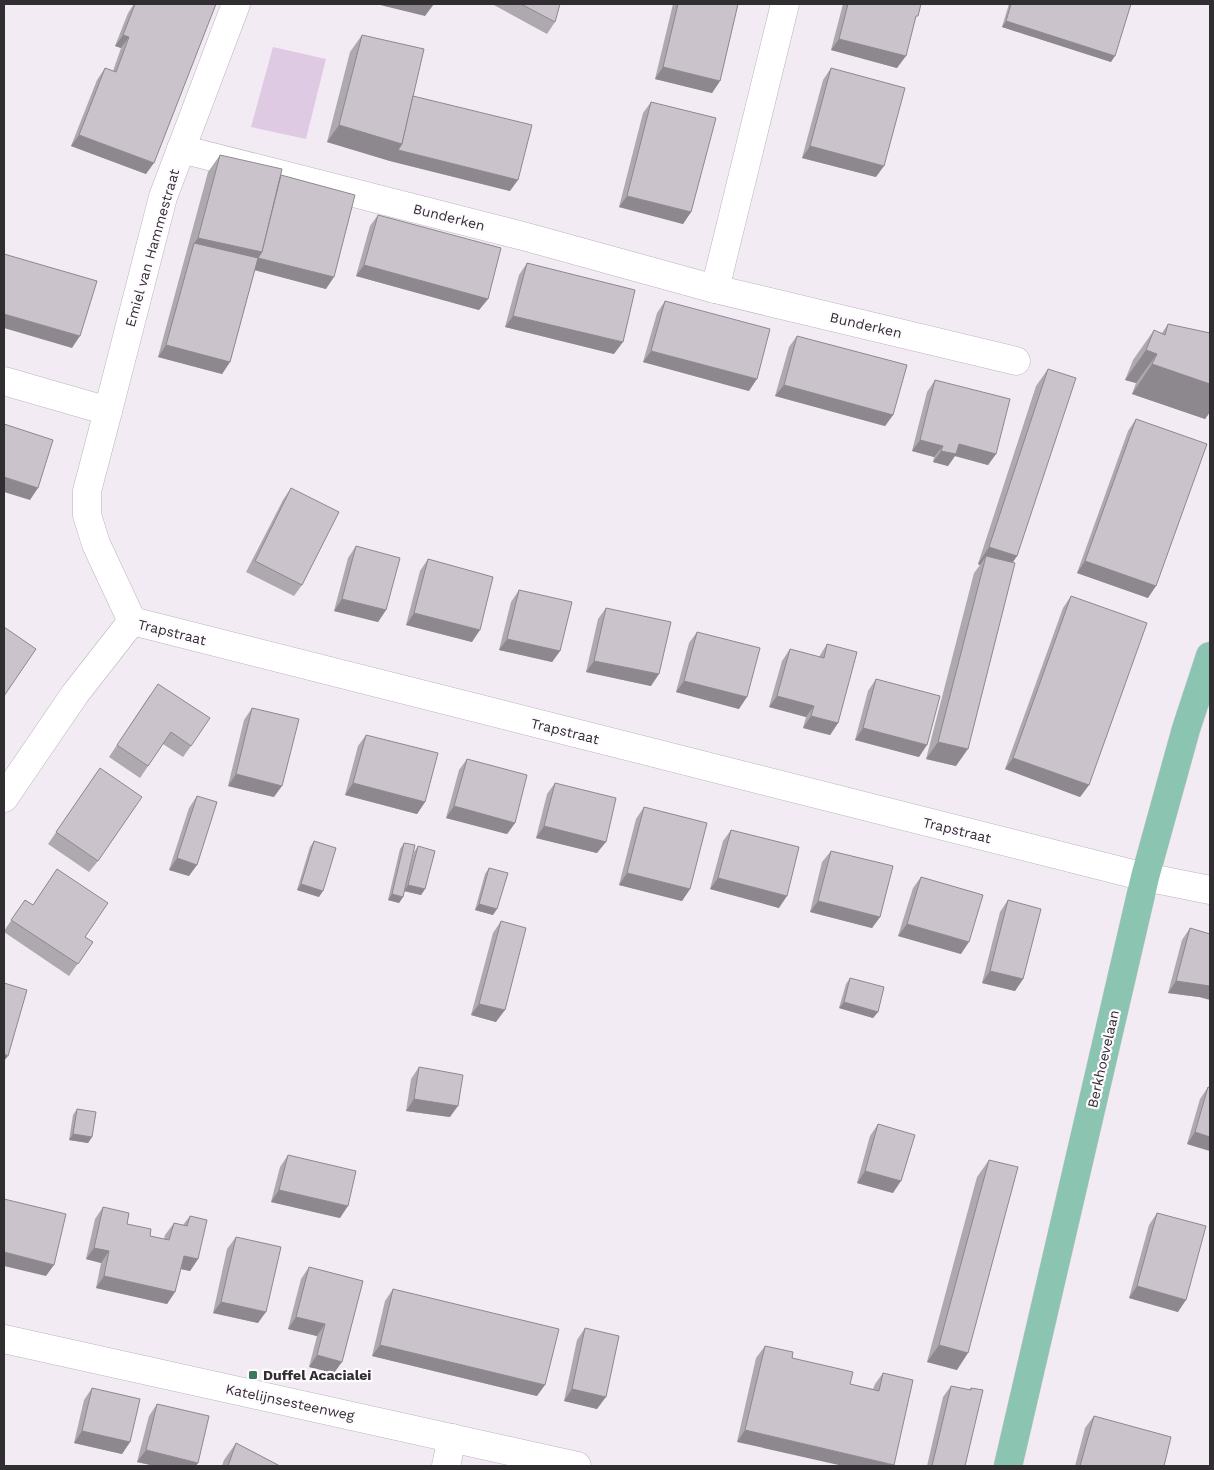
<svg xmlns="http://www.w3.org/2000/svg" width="1214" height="1470" viewBox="0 0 1214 1470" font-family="'Work Sans',sans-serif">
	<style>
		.green { fill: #decae2 }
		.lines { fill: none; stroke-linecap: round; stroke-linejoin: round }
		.minor-casing { stroke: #bbb4bc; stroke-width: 29 }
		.major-casing { stroke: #cecdce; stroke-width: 29 }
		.minor { stroke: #fff; stroke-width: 28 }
		.major { stroke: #8bc4b0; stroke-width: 28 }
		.wall { fill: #aea8af }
		.shaded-wall { fill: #8d888e }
		.building { fill: #cac3cb; stroke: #8d888e }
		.poi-dot { fill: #3b7761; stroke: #fefaff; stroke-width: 2 }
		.labels { text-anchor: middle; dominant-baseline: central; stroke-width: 4.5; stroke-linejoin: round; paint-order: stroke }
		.street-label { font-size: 14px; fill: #312e31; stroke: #fefaff }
		.poi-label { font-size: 14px; font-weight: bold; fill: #312e31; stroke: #fefaff; text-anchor: start }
	</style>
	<rect width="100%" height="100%" fill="#f2ebf4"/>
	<!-- green -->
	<polygon class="green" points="273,47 326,59 306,139 251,127"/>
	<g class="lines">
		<!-- minor casing -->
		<g class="minor-casing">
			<g id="minor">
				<polyline points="181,149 523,236 715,289 1016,361"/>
				<polyline points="715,289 785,4"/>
				<polyline points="4,381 108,411 87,491 87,515 96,544 132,621"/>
				<polyline points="108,411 163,197 236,4"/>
				<polyline points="132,621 1145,877 1210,890"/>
				<polyline points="4,798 75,694 132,621"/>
				<polyline points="4,1339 577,1466"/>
				<polyline points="446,1466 452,1438"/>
			</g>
		</g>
		<!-- major casing -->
		<g class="major-casing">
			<polyline id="major" points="1008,1466 1145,877 1186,729 1210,656"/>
		</g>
		<!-- minor -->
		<use href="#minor" class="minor"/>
		<!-- major -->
		<use href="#major" class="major"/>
	</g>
	<!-- wall -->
	<g class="wall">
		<polygon points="134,4 216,4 146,174 71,146 97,80 105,68 113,71 121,48 115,46 128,13"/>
		<polygon points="492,4 560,4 555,22 547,34"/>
		<polygon points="673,4 738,4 720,81 712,93 655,79"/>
		<polygon points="843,4 921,4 897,68 831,50"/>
		<polygon points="1009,4 1131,4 1111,62 1002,27"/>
		<polygon points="362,35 413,96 510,191 390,161 327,142 350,52"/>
		<polygon points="831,68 876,177 802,158 823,80"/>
		<polygon points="651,102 691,212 683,224 619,207 643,113"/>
		<polygon points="220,155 281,175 326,289 255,270 230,362 222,374 158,357 208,172"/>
		<polygon points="378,215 488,299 479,310 356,276 370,226"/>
		<polygon points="527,263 614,354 505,327 519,275"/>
		<polygon points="665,301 749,391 643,362 657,313"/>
		<polygon points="1168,324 1210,333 1210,412 1205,419 1132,394 1136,383 1125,380 1133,360 1154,330 1162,333"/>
		<polygon points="797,336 893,415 885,426 775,396 789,347"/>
		<polygon points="1048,369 1017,556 1013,562 956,766 926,759 974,573 980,565 978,564 1036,386"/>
		<polygon points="935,380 996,454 988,465 955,456 948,466 933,462 934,457 912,451 927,392"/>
		<polygon points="1136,419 1148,598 1077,573 1128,431"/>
		<polygon points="291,488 302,585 294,596 246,572 283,500"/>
		<polygon points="356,546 386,610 378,622 334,611 348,558"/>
		<polygon points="428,559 472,642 406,625 420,571"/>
		<polygon points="519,590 560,651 552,662 499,650 511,602"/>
		<polygon points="1071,596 1089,785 1080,797 1005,769 1063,608"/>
		<polygon points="606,608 651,686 586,672 598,619"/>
		<polygon points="697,632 739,709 676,692 689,643"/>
		<polygon points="827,644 838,723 830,735 803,728 806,717 769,707 782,661 790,649 819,657"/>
		<polygon points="876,679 919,757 855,740 868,691"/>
		<polygon points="150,695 191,746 183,757 163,744 140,778 109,757"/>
		<polygon points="252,708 274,797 228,786 244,720"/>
		<polygon points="366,735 425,802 417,814 345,795 358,746"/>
		<polygon points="467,759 515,823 507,834 446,818 459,770"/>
		<polygon points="100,768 98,861 89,872 48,844"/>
		<polygon points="555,783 597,853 536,838 547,794"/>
		<polygon points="197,796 189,876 169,870 189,808"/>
		<polygon points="644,807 690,889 682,901 619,885 636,819"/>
		<polygon points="731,830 779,908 710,889 723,841"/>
		<polygon points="314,841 319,897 297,890 310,847"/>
		<polygon points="404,843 408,875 414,852 418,846 425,889 421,895 404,891 403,897 399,903 388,900 400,849"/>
		<polygon points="831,851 880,917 872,928 810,912 822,862"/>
		<polygon points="489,868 493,915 475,910 485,874"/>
		<polygon points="57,869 85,937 93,942 69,976 4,932 4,931 25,900 33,905"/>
		<polygon points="921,877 961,954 898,936 913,888"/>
		<polygon points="1008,900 1023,979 1015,991 982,983 1000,912"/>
		<polygon points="501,921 496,1022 471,1015 493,933"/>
		<polygon points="1190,928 1199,997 1168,993 1182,940"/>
		<polygon points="850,978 878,1012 873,1018 839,1008 846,984"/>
		<polygon points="419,1067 450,1117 406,1111 411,1079"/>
		<polygon points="1208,1087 1210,1088 1210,1151 1187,1144 1200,1099"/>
		<polygon points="77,1109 92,1137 88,1143 69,1140 73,1115"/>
		<polygon points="878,1124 893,1193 857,1183 870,1136"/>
		<polygon points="288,1155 340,1218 271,1202 280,1167"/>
		<polygon points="989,1160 957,1370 927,1362 977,1177"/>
		<polygon points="103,1207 127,1224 150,1236 164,1239 165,1235 174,1223 183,1225 190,1216 198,1259 190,1271 181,1269 175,1292 167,1304 96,1288 101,1263 86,1259 95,1219"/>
		<polygon points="1157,1213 1178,1312 1129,1298 1149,1225"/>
		<polygon points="236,1237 258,1323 213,1313 227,1249"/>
		<polygon points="309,1267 363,1281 334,1373 309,1367 317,1336 288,1329 301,1279"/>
		<polygon points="393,1289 537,1396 372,1356 385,1301"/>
		<polygon points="585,1328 597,1409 564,1401 577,1340"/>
		<polygon points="765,1346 850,1384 873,1389 875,1384 883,1373 913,1380 737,1442 756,1358"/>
		<polygon points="951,1386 969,1390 971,1388 965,1466 927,1466 943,1397"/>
		<polygon points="92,1388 130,1442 122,1454 74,1443 84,1400"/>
		<polygon points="157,1404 196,1466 155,1466 137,1462 149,1416"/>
		<polygon points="1094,1416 1164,1466 1075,1466 1085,1428"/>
		<polygon points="236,1443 280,1466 222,1466 224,1460"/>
	</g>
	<!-- shaded-wall -->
	<g class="shaded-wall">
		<polygon points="376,4 434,4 425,16"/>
		<polygon points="1006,21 1115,56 1111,62 1002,27"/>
		<polygon points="123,35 129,37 121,48 115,46"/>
		<polygon points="839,39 906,56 897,68 831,50"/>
		<polygon points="663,67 720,81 712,93 655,79"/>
		<polygon points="339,125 402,144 518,180 510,191 390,161 327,142"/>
		<polygon points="79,135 154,163 146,174 71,146"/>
		<polygon points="810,146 884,166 876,177 802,158"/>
		<polygon points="627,196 691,212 683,224 619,207"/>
		<polygon points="198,238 262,252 250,269 194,243"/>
		<polygon points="258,258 334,277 326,289 250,269"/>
		<polygon points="364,265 488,299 479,310 356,276"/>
		<polygon points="4,314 80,336 72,348 4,328"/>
		<polygon points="513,316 623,342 614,354 505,327"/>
		<polygon points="166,345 230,362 222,374 158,357"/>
		<polygon points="1146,350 1157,354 1136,383 1125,380"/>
		<polygon points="651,351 757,379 749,391 643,362"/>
		<polygon points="1152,364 1210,384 1210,412 1205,419 1132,394"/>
		<polygon points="784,385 893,415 885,426 775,396"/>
		<polygon points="920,440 943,446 934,457 912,451"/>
		<polygon points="959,444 996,454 988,465 955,456 948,466 933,462 941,451"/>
		<polygon points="4,477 38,488 30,500 4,492"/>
		<polygon points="989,547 1017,556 1005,573 986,556 980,565 978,564"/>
		<polygon points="1085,561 1156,586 1148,598 1077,573"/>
		<polygon points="342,599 386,610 378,622 334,611"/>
		<polygon points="414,613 480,630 472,642 406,625"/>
		<polygon points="507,639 560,651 552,662 499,650"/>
		<polygon points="594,661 659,674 651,686 586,672"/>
		<polygon points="684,681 747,697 739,709 676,692"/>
		<polygon points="777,696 814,706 806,717 769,707"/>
		<polygon points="811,716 838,723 830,735 803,728"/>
		<polygon points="863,728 927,745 919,757 855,740"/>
		<polygon points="938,742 968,749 956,766 926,759"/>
		<polygon points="1013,758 1089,785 1080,797 1005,769"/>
		<polygon points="236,774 282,786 274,797 228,786"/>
		<polygon points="353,783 425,802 417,814 345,795"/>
		<polygon points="454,806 515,823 507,834 446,818"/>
		<polygon points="544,826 606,842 597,853 536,838"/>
		<polygon points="177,858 197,865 189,876 169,870"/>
		<polygon points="627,873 690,889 682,901 619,885"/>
		<polygon points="718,878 787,896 779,908 710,889"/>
		<polygon points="301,884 323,891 319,897 297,890"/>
		<polygon points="408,885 425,889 421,895 404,891"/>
		<polygon points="392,894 403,897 399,903 388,900"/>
		<polygon points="818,901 880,917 872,928 810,912"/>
		<polygon points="479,904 497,909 493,915 475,910"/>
		<polygon points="907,924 969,942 961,954 898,936"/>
		<polygon points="990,971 1023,979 1015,991 982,983"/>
		<polygon points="1176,981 1210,986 1210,1000 1199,997 1168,993"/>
		<polygon points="844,1002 878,1012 873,1018 839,1008"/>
		<polygon points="479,1004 505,1010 496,1022 471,1015"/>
		<polygon points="4,1054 8,1056 4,1061"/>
		<polygon points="414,1099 458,1106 450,1117 406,1111"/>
		<polygon points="1195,1132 1210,1137 1210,1151 1187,1144"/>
		<polygon points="73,1134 92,1137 88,1143 69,1140"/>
		<polygon points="865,1171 901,1181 893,1193 857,1183"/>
		<polygon points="279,1190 348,1206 340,1218 271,1202"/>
		<polygon points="94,1248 109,1251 101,1263 86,1259"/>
		<polygon points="4,1252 54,1265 46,1276 4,1266"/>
		<polygon points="184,1256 198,1259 190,1271 176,1268"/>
		<polygon points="104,1276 175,1292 167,1304 96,1288"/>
		<polygon points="1137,1286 1186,1300 1178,1312 1129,1298"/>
		<polygon points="221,1302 266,1312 258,1323 213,1313"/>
		<polygon points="296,1317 325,1324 317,1336 288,1329"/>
		<polygon points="380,1345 545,1385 537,1396 372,1356"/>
		<polygon points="939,1345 968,1353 957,1370 927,1362"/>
		<polygon points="317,1355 342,1362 334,1373 309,1367"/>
		<polygon points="572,1389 606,1397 597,1409 564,1401"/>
		<polygon points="745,1430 894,1465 893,1466 843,1466 737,1442"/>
		<polygon points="82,1431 130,1442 122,1454 74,1443"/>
		<polygon points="146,1450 198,1463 196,1466 155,1466 137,1462"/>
	</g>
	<!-- building -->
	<g class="building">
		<polygon points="135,4 216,4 154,163 79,135 105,68 116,72 129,37 123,35"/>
		<polygon points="521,4 560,4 555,22"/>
		<polygon points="678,4 738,4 720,81 663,67"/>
		<polygon points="848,4 921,4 918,16 916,16 906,56 839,39"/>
		<polygon points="1011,4 1131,4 1115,56 1006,21"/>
		<polygon points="362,35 424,49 402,144 339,125"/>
		<polygon points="831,68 905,88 884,166 810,146"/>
		<polygon points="413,96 532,125 518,180 398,150 402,144"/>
		<polygon points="651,102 716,118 691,212 627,196"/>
		<polygon points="220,155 282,169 262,252 198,238"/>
		<polygon points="281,175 355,195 334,277 258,258 262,252"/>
		<polygon points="378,215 501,248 488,299 364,265"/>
		<polygon points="194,243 258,258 230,362 166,345"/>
		<polygon points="4,254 97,281 80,336 4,314"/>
		<polygon points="527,263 635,290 623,342 513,316"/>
		<polygon points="665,301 770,329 757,379 651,351"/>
		<polygon points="1168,324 1210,333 1210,384 1152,364 1157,354 1146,350 1154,330 1165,335"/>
		<polygon points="797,336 907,365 893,415 784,385"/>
		<polygon points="1048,369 1076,378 1017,556 989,547"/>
		<polygon points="935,380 1010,399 996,454 959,444 956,454 941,451 943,446 920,440"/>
		<polygon points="1136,419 1207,444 1156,586 1085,561"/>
		<polygon points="4,424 53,440 38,488 4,477"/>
		<polygon points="291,488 339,512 302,585 255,561"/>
		<polygon points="356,546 400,558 386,610 342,599"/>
		<polygon points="986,556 1015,563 968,749 938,742"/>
		<polygon points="428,559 493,577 480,630 414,613"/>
		<polygon points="519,590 572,602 560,651 507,639"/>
		<polygon points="1071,596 1147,623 1089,785 1013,758"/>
		<polygon points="606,608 671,622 659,674 594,661"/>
		<polygon points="4,627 36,649 4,696"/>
		<polygon points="697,632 760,648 747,697 684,681"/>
		<polygon points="827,644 857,652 838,723 811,716 814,706 777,696 790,649 824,658"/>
		<polygon points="876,679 940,696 927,745 863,728"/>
		<polygon points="158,684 210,718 191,746 171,732 148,766 117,745"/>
		<polygon points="252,708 299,719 282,786 236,774"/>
		<polygon points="366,735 438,753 425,802 353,783"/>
		<polygon points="467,759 527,775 515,823 454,806"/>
		<polygon points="100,768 142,797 98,861 56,832"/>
		<polygon points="555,783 616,798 606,842 544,826"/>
		<polygon points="197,796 217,802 197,865 177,858"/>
		<polygon points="644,807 707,823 690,889 627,873"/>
		<polygon points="731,830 799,847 787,896 718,878"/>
		<polygon points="314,841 336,848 323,891 301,884"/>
		<polygon points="404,843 415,845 403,897 392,894"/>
		<polygon points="418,846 435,851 425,889 408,885"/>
		<polygon points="831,851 893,866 880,917 818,901"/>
		<polygon points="489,868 508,873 497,909 479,904"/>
		<polygon points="57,869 108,903 85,937 93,942 78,964 11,920 25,900 33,905"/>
		<polygon points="921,877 983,895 969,942 907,924"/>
		<polygon points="1008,900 1041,909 1023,979 990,971"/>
		<polygon points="501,921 526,928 505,1010 479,1004"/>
		<polygon points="1190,928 1210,934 1210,986 1176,981"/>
		<polygon points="850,978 884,987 878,1012 844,1002"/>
		<polygon points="4,983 27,990 8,1056 4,1054"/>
		<polygon points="419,1067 463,1075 458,1106 414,1099"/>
		<polygon points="1208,1087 1210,1088 1210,1137 1195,1132"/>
		<polygon points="77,1109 96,1112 92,1137 73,1134"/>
		<polygon points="878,1124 915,1135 901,1181 865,1171"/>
		<polygon points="288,1155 356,1171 348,1206 279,1190"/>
		<polygon points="989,1160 1018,1167 968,1353 939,1345"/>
		<polygon points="4,1199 66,1214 54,1265 4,1252"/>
		<polygon points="103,1207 129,1213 127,1224 151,1229 150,1236 169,1240 174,1223 187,1226 190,1216 207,1220 198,1259 184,1256 175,1292 104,1276 109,1251 94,1248"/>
		<polygon points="1157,1213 1206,1226 1186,1300 1137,1286"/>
		<polygon points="236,1237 281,1247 266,1312 221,1302"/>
		<polygon points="309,1267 363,1281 342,1362 317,1355 325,1324 296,1317"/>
		<polygon points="393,1289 559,1329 545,1385 380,1345"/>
		<polygon points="585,1328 619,1336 606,1397 572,1389"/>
		<polygon points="765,1346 793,1352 792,1358 853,1372 850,1384 879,1391 883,1373 913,1380 894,1465 745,1430"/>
		<polygon points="951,1386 971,1390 971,1388 983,1390 965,1466 932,1466"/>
		<polygon points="92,1388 140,1399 130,1442 82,1431"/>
		<polygon points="157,1404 209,1416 198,1463 146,1450"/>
		<polygon points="1094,1416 1171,1437 1164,1466 1080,1466"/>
		<polygon points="236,1443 280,1466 228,1466"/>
	</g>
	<!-- markers -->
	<rect class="poi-dot" x="248" y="1370" width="10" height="10" rx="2.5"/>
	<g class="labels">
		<!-- street labels -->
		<g class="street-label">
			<text transform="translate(449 217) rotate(14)">Bunderken</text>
			<text transform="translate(152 248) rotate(-74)">Emiel van Hammestraat</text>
			<text transform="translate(866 325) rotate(13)">Bunderken</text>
			<text transform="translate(172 632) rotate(14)">Trapstraat</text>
			<text transform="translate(565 731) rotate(14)">Trapstraat</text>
			<text transform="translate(957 830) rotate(14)">Trapstraat</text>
			<text transform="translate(1103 1059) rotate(-77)">Berkhoevelaan</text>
			<text transform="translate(290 1402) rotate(12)">Katelijnsesteenweg</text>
		</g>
		<!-- poi labels -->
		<g class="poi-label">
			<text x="263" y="1375">Duffel Acacialei</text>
		</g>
	</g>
	<!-- border -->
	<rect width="1214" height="1470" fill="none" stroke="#312e31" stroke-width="10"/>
</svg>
